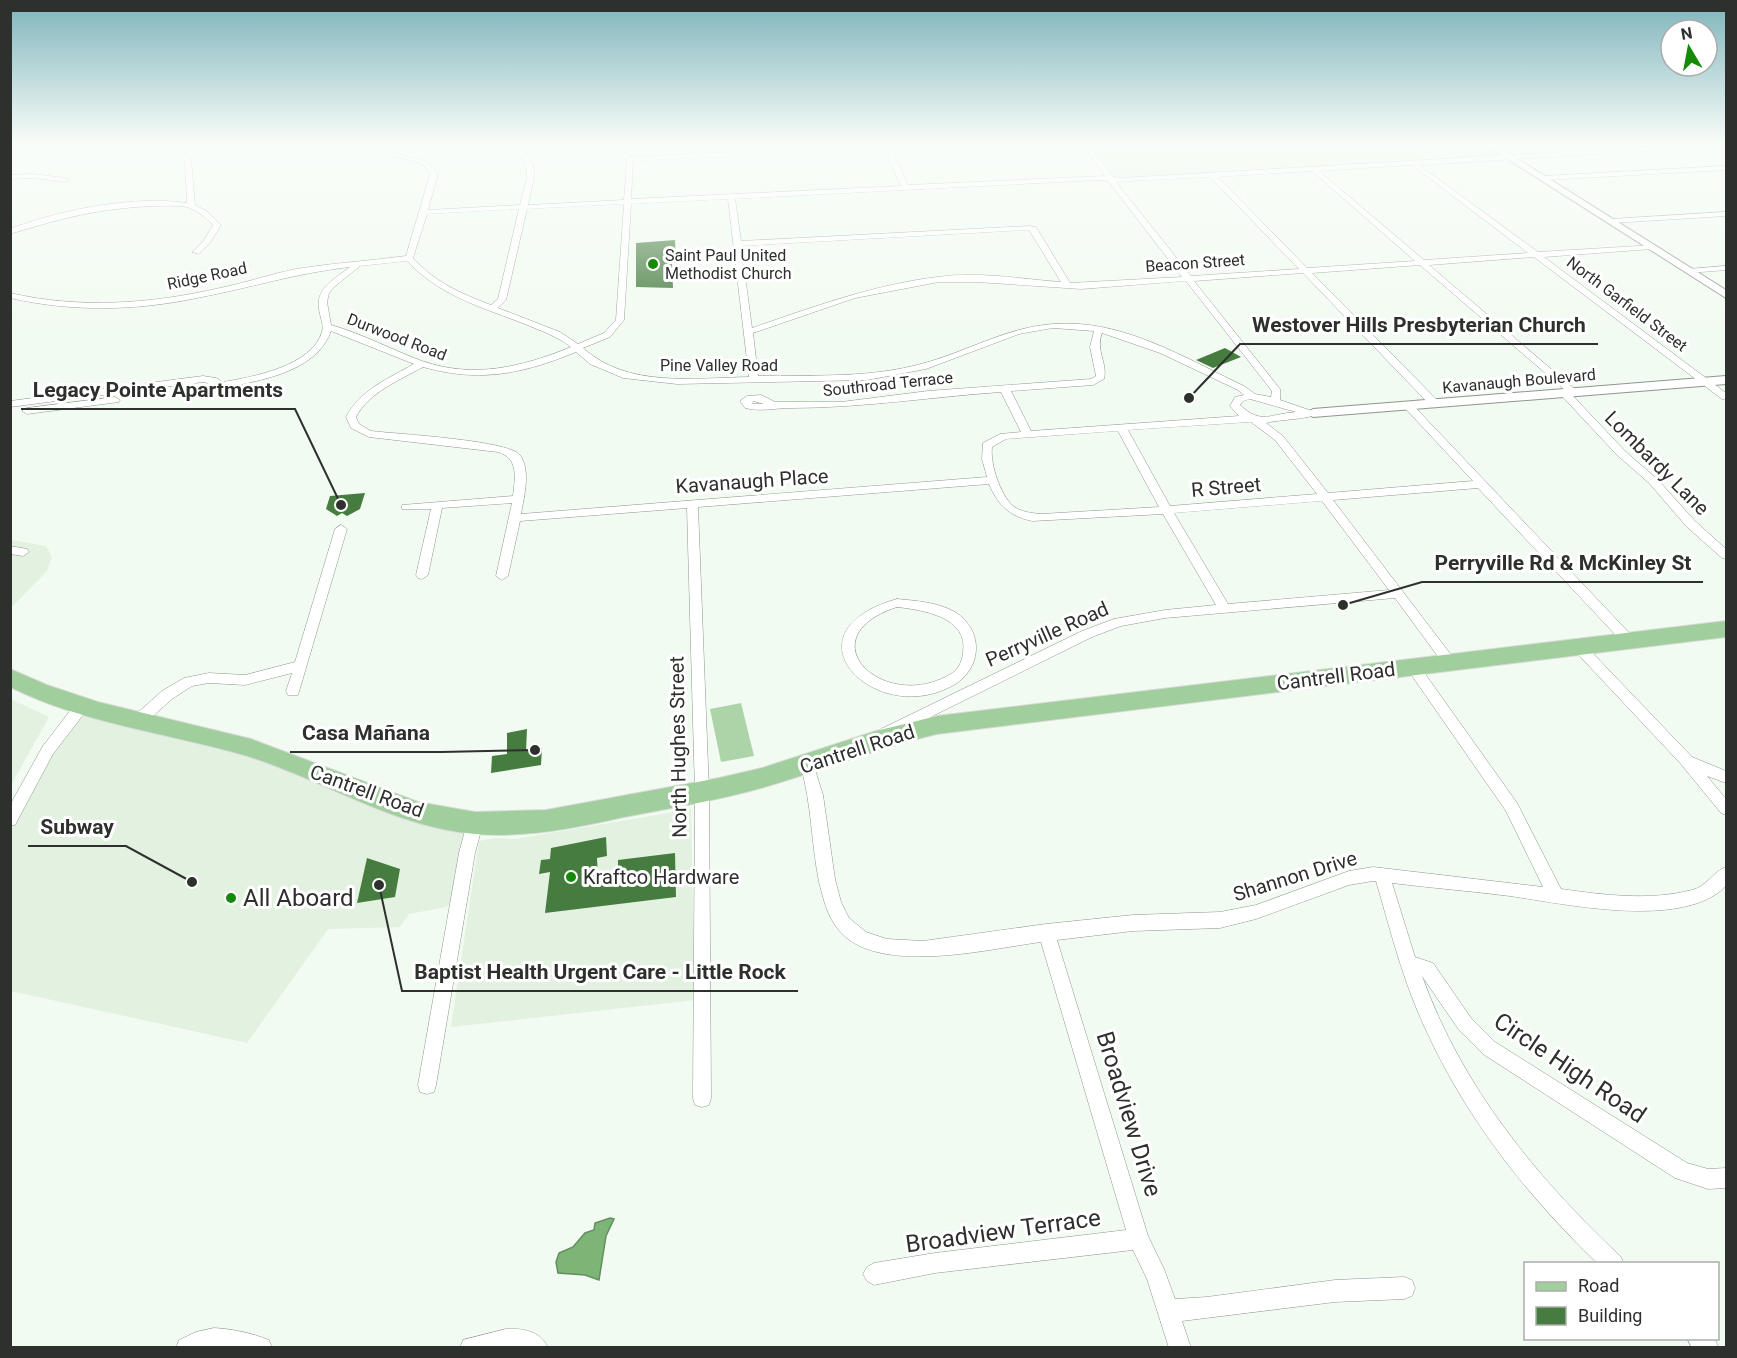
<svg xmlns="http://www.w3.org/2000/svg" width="1737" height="1358" viewBox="0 0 1737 1358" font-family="Roboto,sans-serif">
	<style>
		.built { fill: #e3f1e1 }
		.green { fill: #add3a8 }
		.water { fill: #7db577; stroke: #658d60; stroke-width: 1.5 }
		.building { fill: #477c41 }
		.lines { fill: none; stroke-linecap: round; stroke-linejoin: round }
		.minor-casing { stroke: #8e968d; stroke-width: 1 }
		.tertiary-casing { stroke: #8e968d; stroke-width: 2 }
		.primary-casing { stroke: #d9dad9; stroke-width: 2 }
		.minor { fill: #fff; fill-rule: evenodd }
		.tertiary { fill: #fff; fill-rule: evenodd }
		.primary { fill: #a1ce9d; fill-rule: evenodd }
		.poi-dot { fill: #168908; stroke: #fff; stroke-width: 2 }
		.labels { text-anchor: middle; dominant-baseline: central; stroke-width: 6; stroke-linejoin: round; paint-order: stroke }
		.far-poi-label { font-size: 16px; fill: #2d302c; stroke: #fff; text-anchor: start }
		.far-street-label { font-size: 16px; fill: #2d302c; stroke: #fff }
		.street-label { font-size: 20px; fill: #2d302c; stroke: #fff }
		.poi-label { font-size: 20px; fill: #2d302c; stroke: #fff; text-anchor: start }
		.near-poi-label { font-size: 24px; fill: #2d302c; stroke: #fff; text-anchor: start }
		.near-street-label { font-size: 24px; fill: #2d302c; stroke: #fff }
		.leader { fill: none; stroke: #2d302c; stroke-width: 2 }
		.callout-dot { fill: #2d302c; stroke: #fff; stroke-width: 2 }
		.callout-label { font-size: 21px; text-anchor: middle; font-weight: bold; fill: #2d302c; stroke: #fff; stroke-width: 6; stroke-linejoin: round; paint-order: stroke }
	</style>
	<rect width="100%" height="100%" fill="#f2fbf1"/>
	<!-- built -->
	<g class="built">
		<polygon points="1085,144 1487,144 1509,158 1111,179"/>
		<polygon points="11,540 46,546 52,557 47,571 11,608"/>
		<polygon points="11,699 49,717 11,785"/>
		<polygon points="81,707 138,721 475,823 459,898 446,907 409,914 400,927 328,929 247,1043 11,991 11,820"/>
		<polygon points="691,809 695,1000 451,1027 479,841 494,838 515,839"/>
	</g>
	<!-- green -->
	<polygon class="green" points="741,703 754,756 721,762 710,709"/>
	<!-- water -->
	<polygon class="water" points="610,1218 614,1219 606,1236 599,1280 585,1275 558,1273 556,1262 559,1253 573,1247 585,1233 594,1230 595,1223"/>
	<!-- building -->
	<g class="building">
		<polygon points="675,240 676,263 672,263 673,288 636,287 636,243"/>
		<polygon points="1225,348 1241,357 1213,368 1196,360"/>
		<polygon points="365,493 360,509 347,516 342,513 337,516 326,509 330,496"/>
		<polygon points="527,729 526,751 542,748 541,765 491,773 492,756 507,754 507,733"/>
		<polygon points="606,837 607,856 597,858 598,881 618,880 618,860 675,853 676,897 545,913 550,872 539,874 541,860 550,859 551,848"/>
		<polygon points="367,858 400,869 395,897 357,903"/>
	</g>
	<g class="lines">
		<!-- minor casing -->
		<g class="minor-casing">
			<g id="minor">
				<path d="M166 144H173L191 160 195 205 208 212 221 225 210 243 199 254 192 252 204 240 213 225C206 218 197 210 187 207 177 205 165 206 155 206 100 208 62 218 10 234V229C60 210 134 195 187 203L185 161Z"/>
				<path d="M348 144H359L421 160 428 163 438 174 428 210 520 205C529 170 534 167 505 144 520 144 536 159 534 176 533 185 530 195 528 205L624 200 627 161 612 144H619L631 157 901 144H945L942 146 891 148 908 185 1105 176 1082 144H1088L1113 177 1121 178 1693 144H1726V146L1419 165 1538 252 1655 245 1656 247 1652 249 1544 257 1726 393V400L1722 399 1534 257 1429 265 1577 391V395H1572L1625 451 1657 479 1695 521 1726 549V559L1722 558 1687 527 1649 483 1617 455 1560 394 1566 391 1420 265 1312 273 1439 402 1440 404 1435 407 1431 406 1303 273 1194 281 1280 389V400L1318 413C1309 420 1280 419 1266 423L1283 436 1328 493 1473 481 1403 406 1408 403 1412 404 1634 638 1636 641 1634 644H1624L1478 488 1333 500 1455 660 1457 663 1455 666H1445L1395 598 1165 618 1121 626 1092 637 886 739 881 737 879 733 881 729 1082 631 1114 619 1165 610 1216 605 1163 514 1032 521C1009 516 998 505 989 484L698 507 709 792 711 1098 709 1105 702 1107 695 1105 693 1098 695 792 687 508 520 521 508 576 502 580 496 576 512 503 442 508 428 575 422 579 418 578 416 575 431 509H402V505L513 496C515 478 519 458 498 452L369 437 351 428 346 417C360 390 389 378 414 364L331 331C319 366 276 377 243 384 237 385 227 389 220 388 214 387 210 383 203 382L10 407V401L203 376 216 378 223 382C253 377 312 366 322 332 324 324 320 317 319 309 315 288 336 278 350 267 297 273 249 288 197 298 135 311 72 312 10 298V293C80 309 150 304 220 288 246 283 270 274 296 269 332 263 369 261 406 256L430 174 424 165 417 162ZM884 149 901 186 631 199 633 161ZM1411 165H1412L1528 253 1424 260 1319 171ZM1311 171H1312L1415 261 1307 268 1218 177ZM1210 177 1299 269 1191 276 1116 182ZM1099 180 1108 181 1182 277 1070 283 1036 227 1029 226 741 241 735 199ZM728 199 749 377C694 378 627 388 583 348L610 337 624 320 631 204ZM624 204 616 320 604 333 578 344 560 332 498 308 506 300 527 209ZM519 209 498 299 491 305C460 293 436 283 413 258L427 214ZM1029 230 1061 282C1021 279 977 271 937 277 873 285 813 307 752 328L741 246ZM407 261C440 296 481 307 525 324 541 331 557 336 571 347 522 367 474 379 422 361 392 350 363 334 331 325L327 302 329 293 334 287 360 266ZM1186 281 1272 391 1271 397 1255 394 1244 386C1193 362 1137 328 1079 324 1014 319 973 352 913 366 863 378 810 375 758 376L753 333 855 298 939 282H977L1081 289ZM1053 328 1094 331 1090 347 1096 376 1091 379 928 391 841 402H775L761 395 747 396 740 401 745 408C761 412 775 408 791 408 861 408 931 397 1001 392L1021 432 1000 434 983 443 982 459 987 477 521 514C524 497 531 470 520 455 508 440 396 434 371 431L359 424 356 417C369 392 400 380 423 367 480 383 522 374 576 352L590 364 623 378 677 384 867 380 926 369 1019 334ZM1102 333 1160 353 1238 390 1244 395 1235 397 1230 406 1239 416 1031 431 1011 391 1093 385 1104 379C1108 363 1095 350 1102 333ZM1250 399 1296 412C1269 414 1262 425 1240 405L1243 401ZM753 401 764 404H752ZM1251 422 1275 440 1317 494 1170 506 1128 430ZM1118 431 1159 507 1041 514C1031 513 1021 512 1013 506 1000 494 990 464 992 447L1006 439ZM1322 501 1389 590 1228 604 1174 513Z"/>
				<polygon points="1434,144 1446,144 1471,151 1468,153"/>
				<polygon points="1491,145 1493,148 1473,150 1470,148"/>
				<polygon points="1726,166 1726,170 1544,180 1540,178 1544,176"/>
				<polygon points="33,174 65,178 69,180 65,182 33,178 10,179 10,175"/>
				<polygon points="1726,212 1726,216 1612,223 1608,221 1612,219"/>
				<polygon points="1726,266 1726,270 1689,273 1685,271 1689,269"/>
				<polygon points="115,397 120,400 119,402 27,414 22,411 27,408"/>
				<polygon points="341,525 347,529 298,695 288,695 286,691 292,673 245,685 209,683 192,686 172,699 143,725 133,725 131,721 133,717 162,691 184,678 209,673 245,675 295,662 335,529"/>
				<polygon points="10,546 27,549 29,552 23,556 10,554"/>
				<path d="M897 599C917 601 937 602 955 612 985 631 982 670 952 686 874 728 780 632 897 599ZM897 607C923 610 969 617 963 653 962 662 958 671 949 675 882 713 805 637 897 607Z"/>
				<polygon points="1579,642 1584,644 1692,757 1726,771 1726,783 1707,776 1726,799 1726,815 1721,813 1680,763 1574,650 1572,647 1574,644"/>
				<path d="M1413 662 1418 664 1517 803 1561 889C1604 895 1650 901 1692 890 1706 887 1714 871 1726 867V886C1683 930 1566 904 1510 896 1471 891 1432 888 1392 883L1415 957 1433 963 1471 1018 1495 1042 1687 1163 1708 1169 1726 1168V1188L1708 1189 1675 1178 1483 1054 1459 1030 1422 976C1462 1087 1536 1177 1621 1257L1624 1264H1598C1522 1191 1459 1109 1418 1012 1400 970 1389 925 1376 881H1373L1349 885 1256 919 1220 928 1133 931 1057 940 1148 1236 1164 1269 1175 1299 1207 1297 1335 1280 1404 1277 1412 1280 1415 1288 1412 1296 1404 1299 1335 1302 1182 1321 1191 1348H1169L1147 1279 1133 1250 935 1273 874 1285 867 1281 863 1274 867 1267 874 1263 935 1253 1126 1230 1041 942C988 949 875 977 838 929 827 916 823 897 819 882 811 842 812 804 800 764L802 760 807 758 812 760 823 795 835 879 841 902 849 918 866 932 887 939 923 941 1046 924 1133 915 1220 912 1256 905 1349 871 1373 867 1543 887 1506 811 1408 670 1406 667Z"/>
				<polygon points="81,702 86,703 88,707 86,711 53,754 15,825 10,826 10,805 43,746 76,703"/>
				<polygon points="475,817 480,818 483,823 475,853 436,1085 434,1092 427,1094 420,1092 418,1085 459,853 467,823 470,818"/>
				<path d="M214 1328C233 1329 251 1333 269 1340L272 1348H176L179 1340 196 1332Z"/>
				<path d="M506 1329C522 1328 541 1331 548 1348H460L463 1340Z"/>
				<polygon points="1687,1338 1714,1338 1719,1348 1692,1348"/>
			</g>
		</g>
		<!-- tertiary casing -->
		<g class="tertiary-casing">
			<g id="tertiary">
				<polygon points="1484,144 1494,144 1726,290 1726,298"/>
				<polygon points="1726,376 1726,384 1313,417 1306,413 1313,409"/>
			</g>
		</g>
		<!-- primary casing -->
		<g class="primary-casing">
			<path id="primary" d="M1726 621V637L937 734C877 748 820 771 761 788 716 801 670 808 624 817 566 830 506 842 447 830 376 816 315 777 247 756 168 733 85 724 10 687V669L47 685 98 702 251 739 418 802 475 812 546 810 719 778 762 768 876 731 937 716Z"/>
		</g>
		<!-- minor -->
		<use href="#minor" class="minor"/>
		<!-- tertiary -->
		<use href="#tertiary" class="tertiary"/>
		<!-- primary -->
		<use href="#primary" class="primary"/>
	</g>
	<!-- sky -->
	<linearGradient id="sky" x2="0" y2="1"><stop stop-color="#7db4bb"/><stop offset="0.43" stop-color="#f9fdf9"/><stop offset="1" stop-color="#f9fdf9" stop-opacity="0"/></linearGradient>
	<rect width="1737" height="334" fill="url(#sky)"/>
	<!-- markers -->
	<g class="poi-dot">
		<circle cx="653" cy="264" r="6"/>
		<circle cx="571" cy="877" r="6"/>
		<circle cx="231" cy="898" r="6"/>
	</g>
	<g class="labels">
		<!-- far-poi labels -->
		<g class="far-poi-label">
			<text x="665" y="255">Saint Paul United<tspan x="665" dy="18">Methodist Church</tspan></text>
		</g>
		<!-- far-street labels -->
		<g class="far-street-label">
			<text transform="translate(1195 263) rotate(-4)">Beacon Street</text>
			<text transform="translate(207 276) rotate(-12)">Ridge Road</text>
			<text transform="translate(1627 304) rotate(37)">North Garfield Street</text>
			<text transform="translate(397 337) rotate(21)">Durwood Road</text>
			<text x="719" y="365">Pine Valley Road</text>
			<text transform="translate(1519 381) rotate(-5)">Kavanaugh Boulevard</text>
			<text transform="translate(888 384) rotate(-6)">Southroad Terrace</text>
		</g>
		<!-- street labels -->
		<g class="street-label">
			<text transform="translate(1657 463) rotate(45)">Lombardy Lane</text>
			<text transform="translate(752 481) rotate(-4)">Kavanaugh Place</text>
			<text transform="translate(1226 487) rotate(-5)">R Street</text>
			<text transform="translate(1047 634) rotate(-24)">Perryville Road</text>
			<text transform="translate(1336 676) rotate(-7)">Cantrell Road</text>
			<text transform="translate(678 747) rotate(-91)">North Hughes Street</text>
			<text transform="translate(857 749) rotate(-18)">Cantrell Road</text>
			<text transform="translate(367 791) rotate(20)">Cantrell Road</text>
			<text transform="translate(1295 876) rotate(-17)">Shannon Drive</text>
		</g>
		<!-- poi labels -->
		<g class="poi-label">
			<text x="583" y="877">Kraftco Hardware</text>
		</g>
		<!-- near-poi labels -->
		<g class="near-poi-label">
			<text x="243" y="898">All Aboard</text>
		</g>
		<!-- near-street labels -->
		<g class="near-street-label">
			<text transform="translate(1570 1068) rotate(34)">Circle High Road</text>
			<text transform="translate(1129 1114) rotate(73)">Broadview Drive</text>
			<text transform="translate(1003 1231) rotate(-8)">Broadview Terrace</text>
		</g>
	</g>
	<!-- callouts -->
	<path class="leader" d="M1189 398L1240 344H1598M341 505L295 409H21M1343 605L1422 582H1703M535 750L441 752H290M192 882L126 846H28M379 885L402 991H798"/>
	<g class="callout-dot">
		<circle cx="1189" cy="398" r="6"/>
		<circle cx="341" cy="505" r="6"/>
		<circle cx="1343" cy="605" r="6"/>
		<circle cx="535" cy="750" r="6"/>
		<circle cx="192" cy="882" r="6"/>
		<circle cx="379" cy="885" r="6"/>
	</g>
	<g class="callout-label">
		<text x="1419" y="332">Westover Hills Presbyterian Church</text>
		<text x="158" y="397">Legacy Pointe Apartments</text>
		<text x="1563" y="570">Perryville Rd &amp; McKinley St</text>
		<text x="366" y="740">Casa Mañana</text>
		<text x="77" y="834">Subway</text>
		<text x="600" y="979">Baptist Health Urgent Care - Little Rock</text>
	</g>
	<!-- border -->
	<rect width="1737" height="1358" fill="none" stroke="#2d302c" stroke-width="24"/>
	<!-- legend -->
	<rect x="1524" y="1262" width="195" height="78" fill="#ffffff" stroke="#abacab" stroke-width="1.5"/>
	<rect x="1536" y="1282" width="30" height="9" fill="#a1ce9d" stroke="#abacab" stroke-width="1.5"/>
	<text x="1578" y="1292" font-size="18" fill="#2d302c">Road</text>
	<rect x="1536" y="1307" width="30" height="18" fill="#477c41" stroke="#abacab" stroke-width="1.5"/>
	<text x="1578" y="1322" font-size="18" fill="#2d302c">Building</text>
	<!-- north arrow -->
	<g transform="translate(1689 48) rotate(350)"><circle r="28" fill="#ffffff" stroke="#abacab" stroke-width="1.5"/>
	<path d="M0-4.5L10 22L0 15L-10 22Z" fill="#168908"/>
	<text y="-9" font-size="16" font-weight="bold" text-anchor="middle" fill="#2d302c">N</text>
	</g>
</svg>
